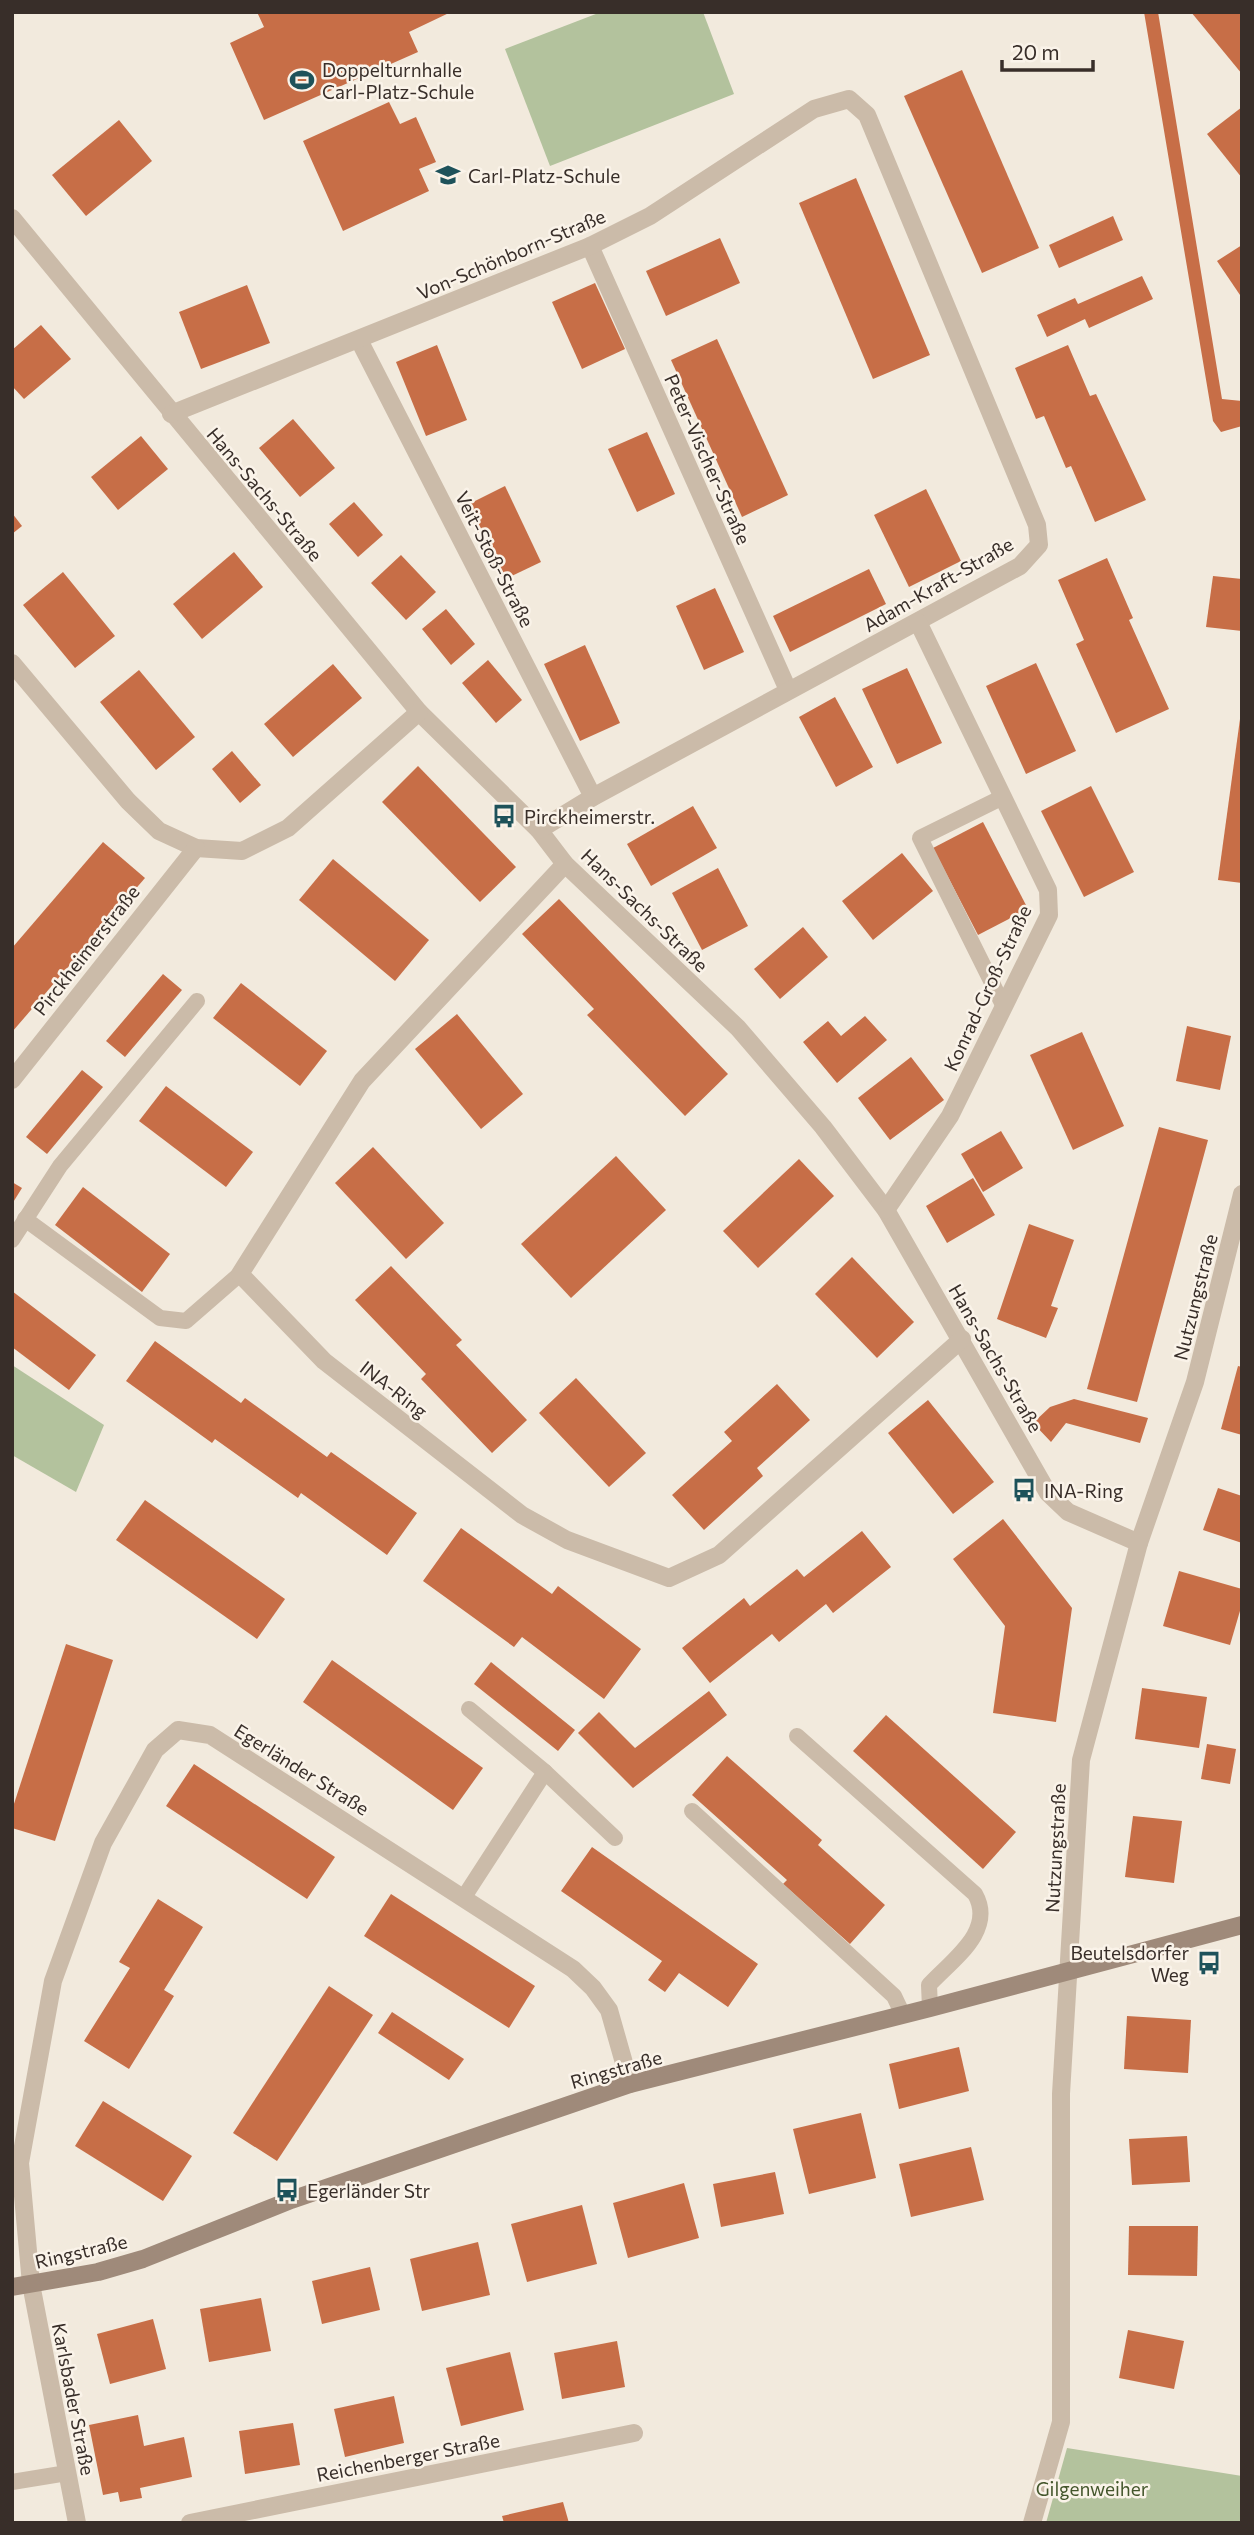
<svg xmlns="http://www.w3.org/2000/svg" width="1254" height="2535" viewBox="0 0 1254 2535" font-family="Commissioner,sans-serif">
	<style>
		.green { fill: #b3c29d }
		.building { fill: #c76e47 }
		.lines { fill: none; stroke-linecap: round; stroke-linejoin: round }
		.lane { stroke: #cbbba9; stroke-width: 16 }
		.street { stroke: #cbbba9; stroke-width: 18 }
		.secondary { stroke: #9f8a7a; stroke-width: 18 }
		.labels { text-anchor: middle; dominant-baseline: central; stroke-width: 5; stroke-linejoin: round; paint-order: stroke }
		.poi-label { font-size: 19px; fill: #382e29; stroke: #faf3e9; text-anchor: start }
		.street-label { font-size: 19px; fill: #382e29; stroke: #faf3e9 }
		.park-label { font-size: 19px; fill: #44562c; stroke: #faf3e9 }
	</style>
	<rect width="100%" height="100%" fill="#f2eadd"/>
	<!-- green -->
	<g class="green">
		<polygon points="601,12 703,12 734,94 550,166 505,49"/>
		<polygon points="12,1365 104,1425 76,1492 12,1455"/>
		<polygon points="1067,2448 1242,2476 1242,2523 1046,2523"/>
	</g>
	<!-- building -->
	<g class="building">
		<polygon points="257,12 451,12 409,32 418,52 264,120 230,43 264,27"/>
		<polygon points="1144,12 1158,12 1222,399 1242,401 1242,426 1221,432 1213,421"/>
		<polygon points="1191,12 1242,12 1242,74"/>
		<polygon points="962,70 1039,248 982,273 904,96"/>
		<polygon points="389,102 400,124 416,117 436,162 419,169 429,191 343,231 303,141"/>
		<polygon points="1242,107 1242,178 1207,134"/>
		<polygon points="119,120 152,161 86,216 52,175"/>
		<polygon points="856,178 930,355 873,379 799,203"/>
		<polygon points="1113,216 1123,240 1059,268 1049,245"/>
		<polygon points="720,238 740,283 666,316 646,271"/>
		<polygon points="1242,245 1242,298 1217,261"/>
		<polygon points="1142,276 1153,299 1089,328 1085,319 1047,337 1037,315 1075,298 1078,304"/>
		<polygon points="595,283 625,349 582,369 552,302"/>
		<polygon points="247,285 270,343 201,369 179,312"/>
		<polygon points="41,325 71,359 24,399 12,386 12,350"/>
		<polygon points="717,339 788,495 742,517 671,360"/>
		<polygon points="437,345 467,420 426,436 396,362"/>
		<polygon points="1068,345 1090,396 1096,394 1146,500 1095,522 1071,466 1066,468 1044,416 1036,419 1015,368"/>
		<polygon points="293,419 335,468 300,497 259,448"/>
		<polygon points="647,432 675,494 637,512 608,449"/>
		<polygon points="141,436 168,469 118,510 91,477"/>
		<polygon points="505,486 541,562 501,581 465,506"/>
		<polygon points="926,489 961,561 909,587 874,515"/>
		<polygon points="354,502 383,535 358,557 329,524"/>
		<polygon points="12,513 22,526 12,534"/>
		<polygon points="234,552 263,587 202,639 173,604"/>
		<polygon points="401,555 436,592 406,620 371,583"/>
		<polygon points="1107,558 1133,618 1129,620 1169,709 1116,733 1076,644 1084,640 1058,580"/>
		<polygon points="869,569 886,604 790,652 773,616"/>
		<polygon points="63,572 115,636 75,668 23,605"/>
		<polygon points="1213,576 1242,579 1242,631 1206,627"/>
		<polygon points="715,588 744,652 704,670 676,606"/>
		<polygon points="446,609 475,644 451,665 422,629"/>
		<polygon points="585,645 620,723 580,741 544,664"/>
		<polygon points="488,660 522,700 496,723 462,683"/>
		<polygon points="1036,663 1076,751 1026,774 986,686"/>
		<polygon points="333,664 362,698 293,757 264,724"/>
		<polygon points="907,668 942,743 897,764 862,689"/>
		<polygon points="139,670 195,737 156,770 100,702"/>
		<polygon points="835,697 873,767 836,787 799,717"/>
		<polygon points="1240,719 1242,719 1242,883 1218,880"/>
		<polygon points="232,751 261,785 240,803 212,769"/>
		<polygon points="418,766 516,867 480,902 382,802"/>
		<polygon points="1091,786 1134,872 1084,897 1041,811"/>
		<polygon points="693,806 717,848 651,886 627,844"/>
		<polygon points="983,822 1028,909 978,935 933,848"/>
		<polygon points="103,842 145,878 12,1032 12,948"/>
		<polygon points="902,853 933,891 873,940 842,901"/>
		<polygon points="333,859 429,940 395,981 299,900"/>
		<polygon points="718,868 748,926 702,950 672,893"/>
		<polygon points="559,899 728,1074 685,1116 587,1015 594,1009 522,934"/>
		<polygon points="803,927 828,957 780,999 754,969"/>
		<polygon points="163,974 182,990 125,1057 106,1041"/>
		<polygon points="241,983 327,1051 300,1086 213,1018"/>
		<polygon points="457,1014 523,1094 481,1129 415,1049"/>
		<polygon points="865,1016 887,1040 837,1083 803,1042 828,1021 841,1036"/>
		<polygon points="1187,1026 1231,1036 1220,1090 1176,1081"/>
		<polygon points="1082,1032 1124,1126 1073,1150 1030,1055"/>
		<polygon points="911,1057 944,1100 890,1140 858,1098"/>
		<polygon points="82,1070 103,1087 47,1154 26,1137"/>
		<polygon points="166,1086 253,1152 226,1187 139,1121"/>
		<polygon points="1159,1127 1208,1140 1137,1402 1087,1389"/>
		<polygon points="1001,1131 1023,1168 983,1192 961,1154"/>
		<polygon points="373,1147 444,1223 406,1259 335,1183"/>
		<polygon points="616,1156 666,1210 571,1298 521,1244"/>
		<polygon points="799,1159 834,1196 758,1268 723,1231"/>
		<polygon points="973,1178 995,1215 947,1243 926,1206"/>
		<polygon points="12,1182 22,1188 12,1204"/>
		<polygon points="83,1187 170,1254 142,1292 55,1225"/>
		<polygon points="1029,1224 1074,1240 1051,1306 1058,1308 1046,1338 997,1319"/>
		<polygon points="852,1257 914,1322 877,1358 815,1294"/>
		<polygon points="391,1266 462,1340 456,1345 527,1420 492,1453 421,1379 426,1374 355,1300"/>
		<polygon points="12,1291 96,1355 69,1390 12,1347"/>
		<polygon points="155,1341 241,1403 245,1398 327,1457 331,1452 417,1513 387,1555 301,1493 298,1498 215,1439 212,1443 126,1381"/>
		<polygon points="1238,1366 1242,1367 1242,1435 1221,1429"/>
		<polygon points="576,1378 646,1453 609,1487 539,1413"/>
		<polygon points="777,1384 810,1420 757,1468 763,1476 704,1530 672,1495 732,1441 724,1432"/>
		<polygon points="1074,1399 1148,1418 1140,1443 1066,1423 1051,1442 1033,1423 1050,1407"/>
		<polygon points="928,1400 994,1482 953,1514 888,1433"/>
		<polygon points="1218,1488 1242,1496 1242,1543 1203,1530"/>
		<polygon points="145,1500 285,1599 257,1639 116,1540"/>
		<polygon points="1003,1519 1072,1608 1056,1722 993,1713 1005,1626 953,1559"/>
		<polygon points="461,1528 552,1594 558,1586 641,1649 604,1699 522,1637 514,1647 423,1581"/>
		<polygon points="862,1531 891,1567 833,1613 826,1604 779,1642 772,1634 710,1683 682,1648 744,1598 750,1606 797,1569 804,1577"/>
		<polygon points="1179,1571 1242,1589 1242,1604 1230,1645 1163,1626"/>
		<polygon points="66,1644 113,1660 55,1841 12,1828 12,1810"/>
		<polygon points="332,1660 483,1768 453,1810 303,1702"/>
		<polygon points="491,1662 575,1730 558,1751 474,1684"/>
		<polygon points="1142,1688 1207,1697 1199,1748 1135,1739"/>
		<polygon points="709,1691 727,1715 633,1788 578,1733 599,1712 635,1748"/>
		<polygon points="886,1715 1016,1832 983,1869 853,1751"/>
		<polygon points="1207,1744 1236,1749 1230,1784 1201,1779"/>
		<polygon points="727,1756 822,1840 818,1845 885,1905 850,1944 783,1884 787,1880 692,1795"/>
		<polygon points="194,1764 335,1857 307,1899 166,1806"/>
		<polygon points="1133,1816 1182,1821 1174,1883 1125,1877"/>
		<polygon points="592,1847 758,1964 728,2007 679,1973 665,1992 648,1980 662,1961 561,1891"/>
		<polygon points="391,1894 535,1986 509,2028 364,1936"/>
		<polygon points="158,1899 203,1927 164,1990 174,1996 129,2069 84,2041 130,1968 119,1962"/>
		<polygon points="329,1986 373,2015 277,2161 233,2133"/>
		<polygon points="392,2012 464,2059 449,2080 378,2033"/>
		<polygon points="1127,2016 1191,2020 1188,2073 1124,2069"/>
		<polygon points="959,2047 969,2091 899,2109 889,2064"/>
		<polygon points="103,2101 192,2156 163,2201 75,2146"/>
		<polygon points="861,2113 876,2178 809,2194 793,2129"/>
		<polygon points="1187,2136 1190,2182 1132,2185 1129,2139"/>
		<polygon points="971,2147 984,2200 911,2217 899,2164"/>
		<polygon points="775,2172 784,2214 721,2227 713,2184"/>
		<polygon points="684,2183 699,2238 628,2258 613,2203"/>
		<polygon points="582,2205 597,2264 527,2282 511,2224"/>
		<polygon points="1129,2226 1198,2226 1197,2276 1128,2275"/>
		<polygon points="478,2242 490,2295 422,2311 410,2259"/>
		<polygon points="370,2267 380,2310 322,2324 312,2281"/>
		<polygon points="261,2298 271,2351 209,2362 200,2309"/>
		<polygon points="153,2319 166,2369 110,2384 97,2334"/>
		<polygon points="1128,2330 1184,2341 1174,2389 1119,2378"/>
		<polygon points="617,2341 625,2387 562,2399 554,2353"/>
		<polygon points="510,2352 524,2410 461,2426 446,2368"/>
		<polygon points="394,2396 404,2443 345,2457 334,2409"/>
		<polygon points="138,2415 144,2446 184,2437 192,2477 140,2488 142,2498 120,2502 118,2492 103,2495 89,2425"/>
		<polygon points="293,2423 300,2465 245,2474 239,2431"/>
		<polygon points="563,2502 569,2523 504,2523 502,2516"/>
	</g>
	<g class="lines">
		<!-- lane -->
		<g class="lane">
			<polyline points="1003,797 920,838 1004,1007"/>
			<polyline points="25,1219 160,1318 186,1321 240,1274"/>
			<polyline points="12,1240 60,1166 197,1001"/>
			<polyline points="469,1709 545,1772 615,1838"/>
			<path d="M797 1736 975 1894C996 1931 952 1960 929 1985L930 2008"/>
			<polyline points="692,1811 894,1996 903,2015"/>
			<polyline points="464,1897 545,1772"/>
			<polyline points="12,2482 67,2473"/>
		</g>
		<!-- street -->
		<g class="street">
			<polyline points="12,218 419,712 539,830 565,864 738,1028 823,1127 886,1210 1048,1493 1068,1512 1139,1543"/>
			<polyline points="590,246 788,690"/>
			<polyline points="359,340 593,797"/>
			<polyline points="171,414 590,246 650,216 814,109 849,99 867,115 1037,525 1039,545 1020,566 593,797 539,830"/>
			<polyline points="12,663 128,801 159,831 196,848 242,851 288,828 419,712"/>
			<polyline points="565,864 362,1081 240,1274 324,1361 522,1515 567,1540 669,1578 719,1555 962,1339"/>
			<polyline points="12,1080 196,848"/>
			<polyline points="886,1210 950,1116 1049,915 1048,890 918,622"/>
			<polyline points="77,2523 31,2284 20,2163 53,1981 103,1843 155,1750 178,1730 210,1735 573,1969 593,1988 609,2010 630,2084"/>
			<polyline points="190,2523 634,2433"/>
			<polyline points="1032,2523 1061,2422 1061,2094 1081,1760 1139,1543 1195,1382 1242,1194"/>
		</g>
		<!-- secondary -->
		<polyline class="secondary" points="12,2287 98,2272 143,2259 291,2200 630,2084 930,2008 1242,1925"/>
	</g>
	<!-- icons -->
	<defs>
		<g id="stadium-bare" transform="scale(1.89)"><path d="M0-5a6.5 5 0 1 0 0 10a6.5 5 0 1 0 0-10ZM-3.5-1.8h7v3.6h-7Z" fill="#1e525a" stroke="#faf3e9" stroke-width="2.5" paint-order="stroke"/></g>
		<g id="school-bare" transform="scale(1.89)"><path d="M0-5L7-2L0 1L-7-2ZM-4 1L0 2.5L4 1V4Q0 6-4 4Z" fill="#1e525a" stroke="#faf3e9" stroke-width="2.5" paint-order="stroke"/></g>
		<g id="bus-bare" transform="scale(1.89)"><path d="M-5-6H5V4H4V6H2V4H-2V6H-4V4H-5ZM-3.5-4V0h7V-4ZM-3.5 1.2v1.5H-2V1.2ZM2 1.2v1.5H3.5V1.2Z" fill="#1e525a" stroke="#faf3e9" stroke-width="2.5" paint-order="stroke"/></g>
	</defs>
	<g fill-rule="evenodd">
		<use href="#stadium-bare" x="302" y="80"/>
		<use href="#school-bare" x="448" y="175"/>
		<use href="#bus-bare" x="504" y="816"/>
		<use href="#bus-bare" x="1024" y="1490"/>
		<use href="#bus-bare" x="1209" y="1963"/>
		<use href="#bus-bare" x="287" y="2190"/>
	</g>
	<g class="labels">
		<!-- poi labels -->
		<g class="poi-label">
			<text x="322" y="69">Doppelturnhalle<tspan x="322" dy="22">Carl-Platz-Schule</tspan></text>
			<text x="468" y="175">Carl-Platz-Schule</text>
			<text x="524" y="816">Pirckheimerstr.</text>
			<text x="1044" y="1490">INA-Ring</text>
			<text x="1189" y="1952" text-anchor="end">Beutelsdorfer<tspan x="1189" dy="22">Weg</tspan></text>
			<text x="307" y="2190">Egerländer Str</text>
		</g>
		<!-- street labels -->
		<g class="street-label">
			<text transform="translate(511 254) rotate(-23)">Von-Schönborn-Straße</text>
			<text transform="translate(708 459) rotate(66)">Peter-Vischer-Straße</text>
			<text transform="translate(265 494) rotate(50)">Hans-Sachs-Straße</text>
			<text transform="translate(495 559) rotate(63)">Veit-Stoß-Straße</text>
			<text transform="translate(938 584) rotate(-30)">Adam-Kraft-Straße</text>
			<text transform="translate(645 910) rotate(44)">Hans-Sachs-Straße</text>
			<text transform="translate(86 950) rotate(-52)">Pirckheimerstraße</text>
			<text transform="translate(987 988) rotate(-65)">Konrad-Groß-Straße</text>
			<text transform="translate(1195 1297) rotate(-76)">Nutzungstraße</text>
			<text transform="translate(996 1358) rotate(60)">Hans-Sachs-Straße</text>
			<text transform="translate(394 1389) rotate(38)">INA-Ring</text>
			<text transform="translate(302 1769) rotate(32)">Egerländer Straße</text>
			<text transform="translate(1055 1848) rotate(-87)">Nutzungstraße</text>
			<text transform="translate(616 2069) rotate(-16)">Ringstraße</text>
			<text transform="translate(81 2251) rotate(-13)">Ringstraße</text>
			<text transform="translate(74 2399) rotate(79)">Karlsbader Straße</text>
			<text transform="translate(408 2457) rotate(-11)">Reichenberger Straße</text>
		</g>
		<!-- park labels -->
		<g class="park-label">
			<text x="1092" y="2488">Gilgenweiher</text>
		</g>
	</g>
	<!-- border -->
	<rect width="1254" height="2535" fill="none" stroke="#382e29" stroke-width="28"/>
	<!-- scale -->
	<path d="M1002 60v10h91v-10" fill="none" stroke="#382e29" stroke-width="3.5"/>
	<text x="1012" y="60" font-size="21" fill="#382e29" stroke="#faf3e9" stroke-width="5" paint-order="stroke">20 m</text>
</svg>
